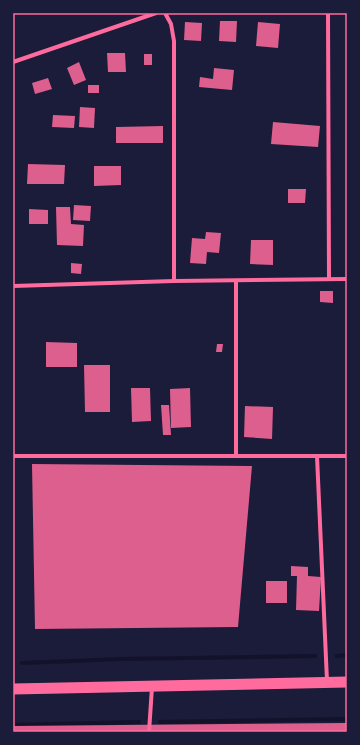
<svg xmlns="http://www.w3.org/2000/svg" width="360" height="745" viewBox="0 0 360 745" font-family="Raleway,sans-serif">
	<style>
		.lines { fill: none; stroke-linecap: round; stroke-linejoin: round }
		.stream { stroke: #12122b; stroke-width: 4 }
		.building { fill: #dd5f8e }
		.minor { stroke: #ff6b9d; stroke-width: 4 }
		.trunk { stroke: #ff6b9d; stroke-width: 11 }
		.neatline { fill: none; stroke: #ff6b9d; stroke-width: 1.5 }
	</style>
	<rect width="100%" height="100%" fill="#1b1b3a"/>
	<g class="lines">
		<!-- stream -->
		<g class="stream">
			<polyline points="337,656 347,655"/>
			<polyline points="22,663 121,659 315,656"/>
			<polyline points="160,722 347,719"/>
			<polyline points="13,725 139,722"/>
		</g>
	</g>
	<!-- building -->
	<g class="building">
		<polygon points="220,21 237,21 236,42 219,41"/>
		<polygon points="185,22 202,23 201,41 184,40"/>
		<polygon points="258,22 280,24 278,48 256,46"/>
		<polygon points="107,53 125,53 126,72 108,72"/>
		<rect x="144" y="54" width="8" height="11"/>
		<polygon points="79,62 86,80 74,85 67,68"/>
		<polygon points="214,68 234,70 232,90 199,87 200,77 213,79"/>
		<polygon points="48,78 52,89 35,94 32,83"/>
		<rect x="88" y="85" width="11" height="8"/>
		<polygon points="80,107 95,108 94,128 79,127"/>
		<polygon points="53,115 75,116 74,128 52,127"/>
		<polygon points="273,122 320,126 318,147 271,144"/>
		<polygon points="163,126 163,143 116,143 116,127"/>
		<polygon points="28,164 65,165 64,184 27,184"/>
		<polygon points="94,166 121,166 121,185 94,186"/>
		<polygon points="288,189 306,189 305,203 288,203"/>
		<polygon points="74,205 91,206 90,221 73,220"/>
		<polygon points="56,207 70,207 71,224 84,225 83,246 57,245"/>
		<polygon points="29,209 48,210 48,224 29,224"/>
		<polygon points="206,232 221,233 219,253 207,252 206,264 190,263 192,238 205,239"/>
		<polygon points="251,240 273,240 273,265 250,264"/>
		<polygon points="71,263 82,264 81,274 71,273"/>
		<polygon points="320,291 333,291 333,303 320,302"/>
		<polygon points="46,342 77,343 77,367 46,367"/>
		<polygon points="217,344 223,344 222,352 216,352"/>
		<polygon points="84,365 110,365 110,412 85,412"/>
		<polygon points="131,388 150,388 151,421 132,422"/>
		<polygon points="190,388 191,427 171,428 170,389"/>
		<polygon points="161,405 169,405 171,435 163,435"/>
		<polygon points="245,406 273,407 272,439 244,437"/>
		<polygon points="32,464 252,466 238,627 35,629"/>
		<polygon points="291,566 308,567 308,576 321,577 319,611 296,610 297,576 291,576"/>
		<rect x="266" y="581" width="21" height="22"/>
		<polygon points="347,723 347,732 13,732 13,726"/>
	</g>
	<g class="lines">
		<!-- minor -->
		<g class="minor">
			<polyline points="165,13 171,24 174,41 174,281"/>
			<polyline points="328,13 329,279"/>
			<polyline points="13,62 156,13"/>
			<polyline points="236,281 236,456"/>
			<polyline points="13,286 174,281 347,279"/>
			<polyline points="13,456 347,456"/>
			<polyline points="317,456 327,681"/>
			<polyline points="149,732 152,687"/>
		</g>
		<!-- trunk -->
		<polyline class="trunk" points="13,689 347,682"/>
	</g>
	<!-- border -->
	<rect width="360" height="745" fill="none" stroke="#1b1b3a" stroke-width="28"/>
	<rect x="14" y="14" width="332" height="717" class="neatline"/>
</svg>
